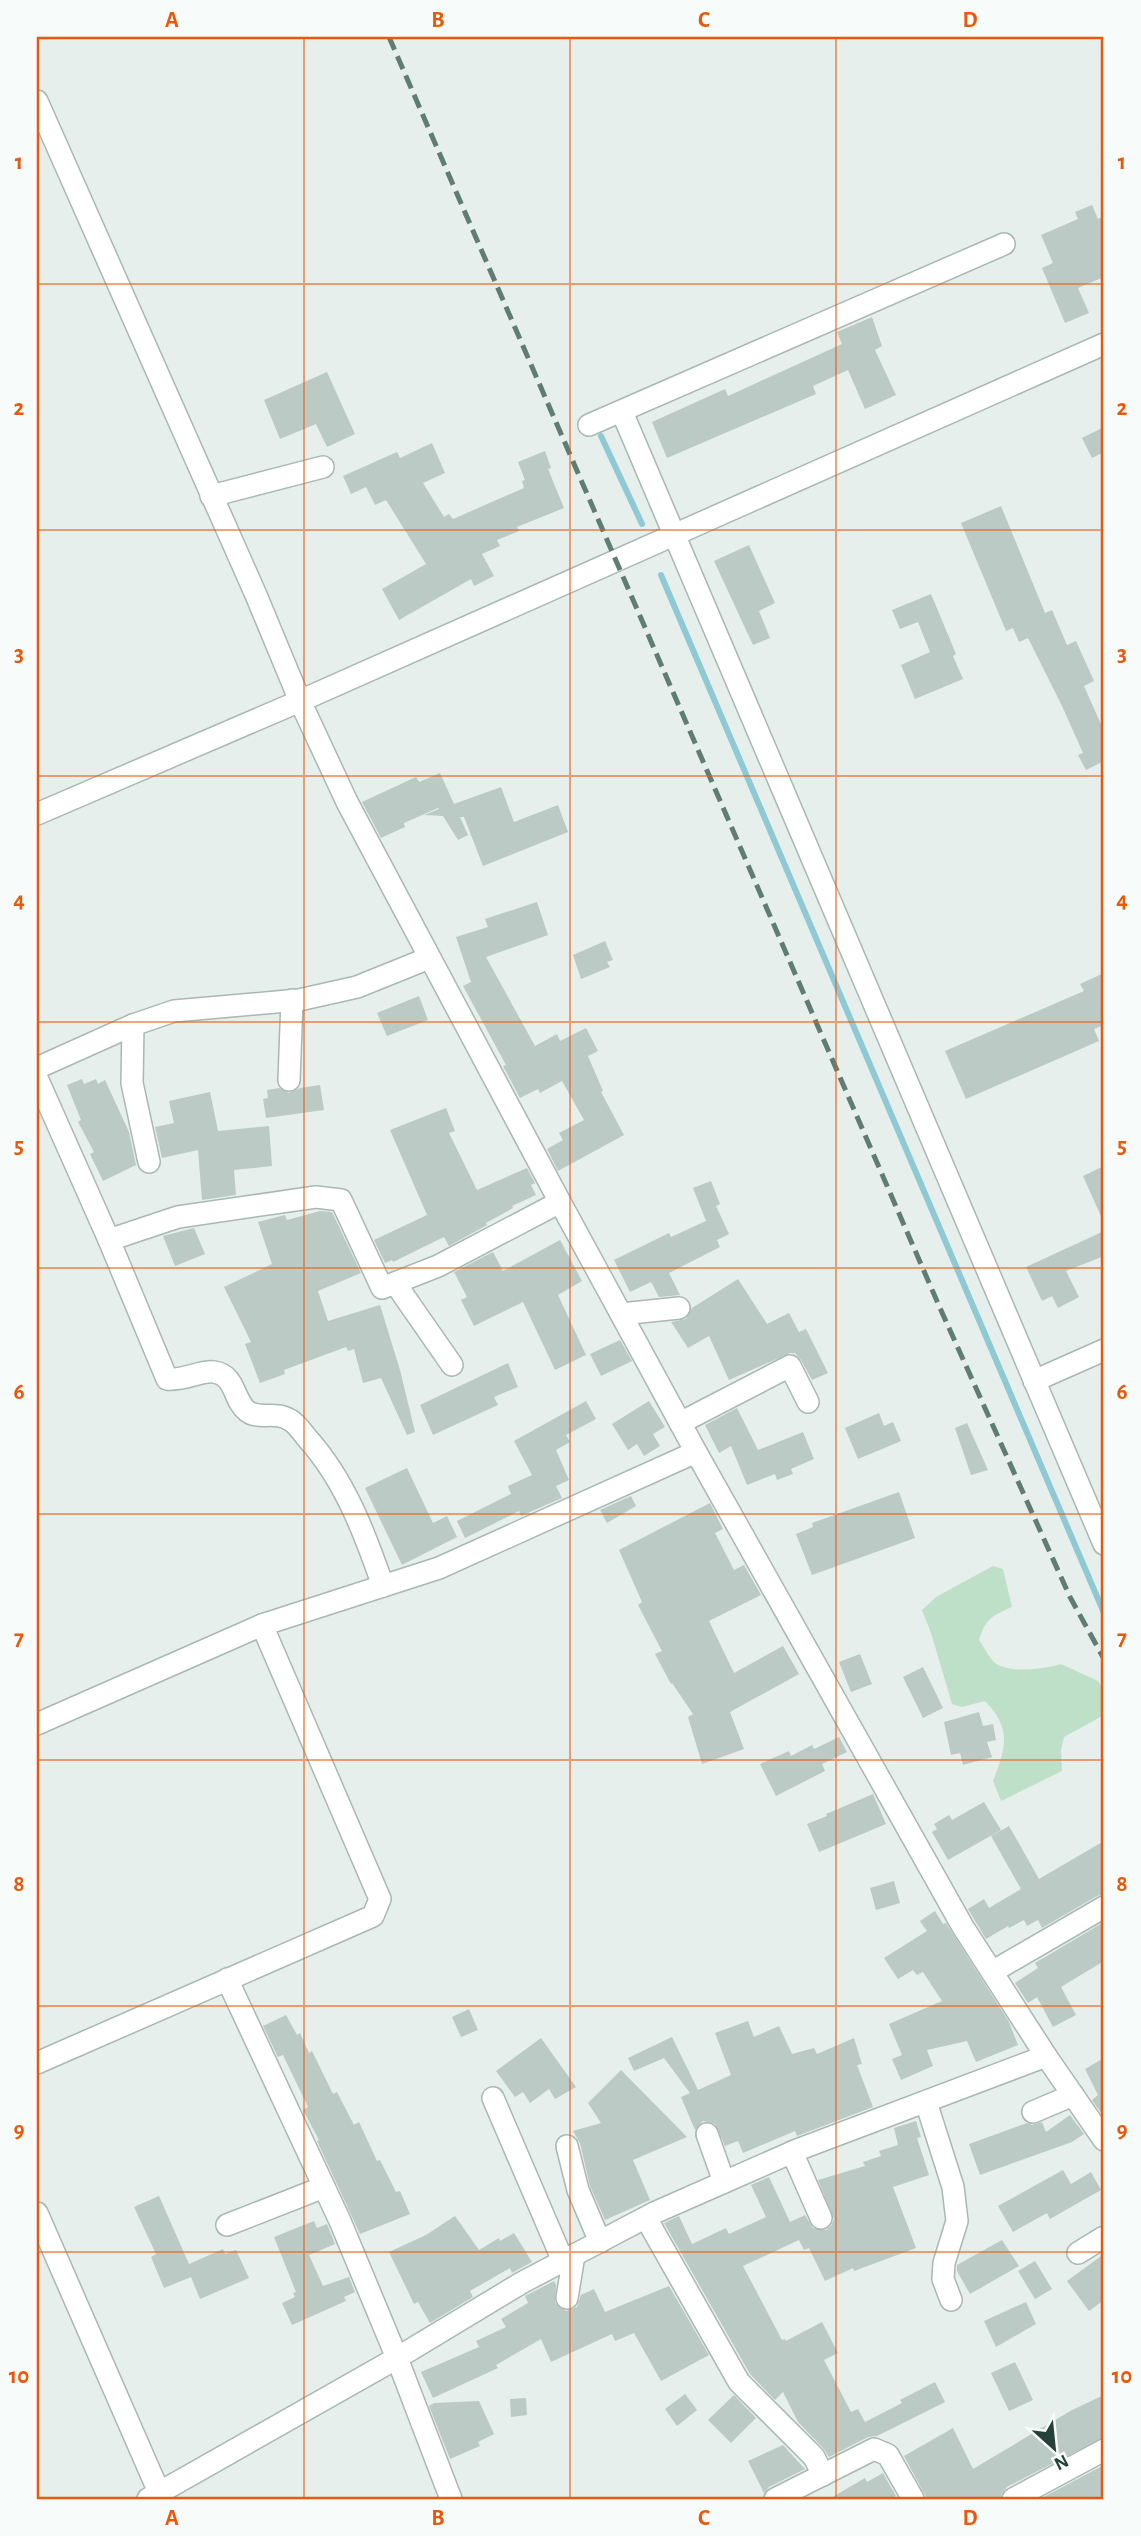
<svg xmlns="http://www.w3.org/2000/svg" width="1141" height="2536" viewBox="0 0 1141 2536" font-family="'Alegreya Sans',sans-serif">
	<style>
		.green { fill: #bfe0c8 }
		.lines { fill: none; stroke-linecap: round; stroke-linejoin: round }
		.stream { stroke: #8ec9d4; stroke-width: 6 }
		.building { fill: #bbcac4 }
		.minor-casing { stroke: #a8b8b2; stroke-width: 24 }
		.minor { stroke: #fff; stroke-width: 21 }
		.rail { stroke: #5f7d75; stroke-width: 5; stroke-dasharray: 14 7; stroke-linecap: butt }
		.grid { fill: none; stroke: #e8590c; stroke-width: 2; stroke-opacity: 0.55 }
		.neatline { fill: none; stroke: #e8590c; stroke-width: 2.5 }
		.grid-label { font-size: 23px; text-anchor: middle; font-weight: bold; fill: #e8590c }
	</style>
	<rect width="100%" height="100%" fill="#e6efeb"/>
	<!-- green -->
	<path class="green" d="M993 1566 1003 1569 1012 1607C992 1616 986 1618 979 1640 984 1647 989 1658 995 1663 1010 1674 1044 1669 1061 1664L1098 1681 1104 1690V1715L1064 1737 1061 1750 1062 1771 1001 1801 993 1781C1006 1748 1012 1729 985 1701L962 1707 952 1704 931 1633 922 1610 936 1597Z"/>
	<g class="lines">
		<!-- stream -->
		<g class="stream">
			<polyline points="601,436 642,524"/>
			<polyline points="661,575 1104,1613"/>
		</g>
	</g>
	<!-- building -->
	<g class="building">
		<polygon points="1092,205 1098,219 1104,216 1104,277 1078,288 1089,313 1065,323 1042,268 1053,263 1041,235 1078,219 1075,212"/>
		<polygon points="872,317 882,346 875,350 896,395 865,409 848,370 813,386 816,394 667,458 652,422 725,389 728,396 842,344 837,332"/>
		<polygon points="327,372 355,434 327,447 316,424 280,439 264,400"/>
		<polygon points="1104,427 1104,452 1092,458 1082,438"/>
		<polygon points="432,443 445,473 423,483 444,517 449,514 453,519 524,488 522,481 525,480 518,462 545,451 551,468 548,469 564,508 517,527 519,531 497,540 500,546 482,554 494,576 474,586 471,579 399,620 382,589 426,564 386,500 375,505 366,487 351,494 343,476 397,452 400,458"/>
		<polygon points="1001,506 1045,613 1052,610 1067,645 1076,641 1094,681 1084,686 1104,731 1104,761 1086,770 1078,755 1083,753 1062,706 1028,638 1019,642 1013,628 1006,631 961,523"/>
		<polygon points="749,545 775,603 759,611 770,638 753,645 714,561"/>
		<polygon points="931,594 956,654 953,656 963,679 915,699 901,665 930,652 918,622 900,629 892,610"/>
		<polygon points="440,773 454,804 501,787 514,822 558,805 568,832 483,866 464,817 460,817 468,835 458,840 443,816 424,815 439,809 438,808 404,823 405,827 381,838 362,802 416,777 419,782"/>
		<polygon points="537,902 548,935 486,957 535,1046 557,1034 560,1041 586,1028 598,1051 588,1056 603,1091 601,1092 624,1135 558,1171 547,1149 563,1140 559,1133 584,1120 562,1081 540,1093 538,1089 520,1098 503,1066 506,1065 463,986 471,982 456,937 488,927 485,919"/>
		<polygon points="605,941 613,960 607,962 610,967 581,979 573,955"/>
		<polygon points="1104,973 1104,1025 1094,1029 1099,1041 966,1099 945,1051 1084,991 1080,984"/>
		<polygon points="419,996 428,1020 387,1036 377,1013"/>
		<polygon points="82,1079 84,1084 96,1079 98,1084 105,1080 129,1132 136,1165 103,1181 90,1154 94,1152 78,1122 81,1120 67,1085"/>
		<polygon points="320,1085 324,1110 266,1118 263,1099 268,1098 267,1090 279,1088 289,1093 300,1088"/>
		<polygon points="210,1092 218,1131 269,1126 272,1166 234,1170 236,1195 202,1200 198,1150 162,1158 155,1127 174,1123 169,1101"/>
		<polygon points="446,1108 455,1131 449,1133 477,1190 527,1168 535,1183 531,1185 536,1195 512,1206 513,1208 486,1223 487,1225 449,1246 444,1237 393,1262 392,1260 385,1263 374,1240 427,1215 390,1130"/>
		<polygon points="1104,1166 1104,1223 1083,1176"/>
		<polygon points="711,1181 720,1204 716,1206 729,1234 717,1240 720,1247 669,1273 680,1295 659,1297 651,1282 630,1292 614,1260 669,1233 671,1237 706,1221 693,1188"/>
		<polygon points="320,1211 332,1212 361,1273 318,1291 328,1321 380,1305 400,1370 415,1432 407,1435 381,1378 363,1383 354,1349 348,1351 346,1347 284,1370 285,1374 260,1383 245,1344 251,1342 224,1287 272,1264 258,1222 285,1215 287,1220"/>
		<polygon points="194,1228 205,1254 175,1266 163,1236"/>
		<polygon points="1104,1231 1104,1256 1066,1271 1079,1297 1058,1308 1052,1296 1042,1301 1026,1267"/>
		<polygon points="560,1240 582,1281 558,1295 586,1355 555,1370 523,1302 474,1326 461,1300 467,1297 454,1272 493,1252 503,1271"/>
		<polygon points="738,1279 767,1324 789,1313 799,1332 806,1329 828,1373 812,1380 801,1360 795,1353 790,1353 729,1380 709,1336 688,1348 671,1322 686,1319 692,1308"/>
		<polygon points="620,1340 632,1361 601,1376 590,1354"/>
		<polygon points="508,1363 518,1387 494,1397 498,1405 433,1435 420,1405"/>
		<polygon points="586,1401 596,1419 566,1435 570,1442 556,1450 569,1480 556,1486 562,1498 521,1516 519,1511 465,1538 457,1521 511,1494 508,1486 532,1475 514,1441"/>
		<polygon points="649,1401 665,1427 653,1434 660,1446 644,1456 637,1444 628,1450 612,1424"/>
		<polygon points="737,1408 758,1450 803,1432 814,1459 791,1469 793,1474 777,1480 775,1474 747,1485 731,1446 719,1453 705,1425"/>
		<polygon points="879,1413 884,1426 893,1422 901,1441 858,1459 845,1428"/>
		<polygon points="967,1423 988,1470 971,1475 955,1428"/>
		<polygon points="407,1468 433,1523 447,1516 457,1537 402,1565 365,1488"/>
		<polygon points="899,1492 915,1538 812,1575 796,1534 813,1527 812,1523"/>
		<polygon points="631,1496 636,1506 607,1523 600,1510"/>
		<polygon points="710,1503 723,1529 715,1533 734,1570 744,1565 761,1595 709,1621 734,1673 783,1646 799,1674 730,1712 744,1749 702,1764 688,1717 693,1714 672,1683 671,1684 655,1654 662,1651 638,1605 642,1602 619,1550"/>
		<polygon points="860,1654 872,1684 851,1692 839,1662"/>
		<polygon points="923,1667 943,1708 923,1718 903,1677"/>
		<polygon points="979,1712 983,1726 993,1724 996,1740 987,1742 992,1757 963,1765 960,1753 951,1755 944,1722"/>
		<polygon points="839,1737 847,1752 822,1764 825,1771 776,1796 760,1764 789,1751 791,1756 812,1745 814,1749"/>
		<polygon points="873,1794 886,1824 819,1852 807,1824 827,1816 826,1814"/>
		<polygon points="984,1802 1001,1830 948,1860 932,1832 937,1829 934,1824 949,1815 952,1820"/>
		<polygon points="1009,1826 1039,1879 1104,1841 1104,1894 1097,1896 1042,1928 1038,1920 1027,1926 1024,1920 1009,1928 1008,1926 986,1939 968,1909 984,1899 989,1908 1021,1889 991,1836"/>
		<polygon points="894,1881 900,1903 876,1910 870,1888"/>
		<polygon points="935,1911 943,1924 946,1923 1009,2022 1018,2045 976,2062 967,2041 927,2050 933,2066 901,2080 892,2059 902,2055 889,2024 942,2001 923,1972 917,1975 913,1970 898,1979 884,1958 927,1931 920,1921"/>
		<polygon points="1104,1922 1104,1961 1061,1987 1076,2015 1053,2027 1037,1997 1028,2003 1015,1983 1038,1968 1035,1963"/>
		<polygon points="469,2009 478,2030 461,2037 452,2017"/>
		<polygon points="286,2015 297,2035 300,2033 309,2053 312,2051 333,2094 337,2092 354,2125 359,2122 377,2161 380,2160 396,2192 400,2191 410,2214 360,2234 317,2141 319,2140 303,2110 308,2107 283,2055 278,2057 263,2026"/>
		<polygon points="748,2021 754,2037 779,2026 792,2054 814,2048 817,2054 854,2038 862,2064 857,2065 873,2107 797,2136 795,2131 743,2153 738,2141 725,2146 715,2124 703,2121 695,2130 681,2097 690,2093 664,2058 634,2071 628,2058 672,2037 698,2090 731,2075 715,2033"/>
		<polygon points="541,2038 576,2087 555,2099 549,2089 530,2103 523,2092 515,2097 496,2071"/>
		<polygon points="1104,2058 1104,2117 1092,2100 1098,2095 1085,2069"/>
		<polygon points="621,2070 687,2137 633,2160 650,2200 605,2220 590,2186 580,2143 573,2131 601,2123 588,2103"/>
		<polygon points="1070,2115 1084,2134 1072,2142 980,2175 969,2144 1027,2123 1032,2125 1042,2122 1046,2132"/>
		<polygon points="916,2121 921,2137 917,2138 929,2175 893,2187 916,2248 854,2271 853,2268 825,2281 809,2248 804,2250 799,2240 743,2266 782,2340 785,2339 786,2341 822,2322 838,2353 824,2360 851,2412 858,2409 865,2422 902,2403 900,2400 935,2382 945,2402 877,2436 868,2437 829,2457 823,2448 798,2422 783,2392 775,2400 750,2374 664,2223 679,2216 692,2244 726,2228 729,2234 766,2217 751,2185 769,2177 790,2222 805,2215 813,2228 826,2230 831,2226 834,2219 818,2180 865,2166 863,2162 881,2156 879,2151 898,2145 894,2128"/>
		<polygon points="1063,2170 1071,2184 1091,2172 1101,2190 1050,2219 1047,2213 1013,2232 998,2206"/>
		<polygon points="159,2196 189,2264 223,2249 225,2254 236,2250 249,2278 200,2299 191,2277 164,2288 151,2257 156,2254 134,2207"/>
		<polygon points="455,2216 479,2250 499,2238 500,2241 514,2233 532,2262 512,2273 510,2268 470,2291 473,2297 430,2323 418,2302 414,2304 389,2252 426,2235"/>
		<polygon points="314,2221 317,2228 327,2224 335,2244 309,2255 323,2286 349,2277 355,2292 344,2297 346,2301 292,2325 282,2303 295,2297 293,2293 296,2292 274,2237"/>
		<polygon points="1002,2240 1019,2266 970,2294 957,2271 957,2265"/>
		<polygon points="1104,2254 1104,2300 1089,2311 1067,2281"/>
		<polygon points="1035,2261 1052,2289 1035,2299 1018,2271"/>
		<polygon points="554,2281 556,2285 555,2303 566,2311 577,2307 581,2295 594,2289 605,2312 669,2286 709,2355 661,2381 634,2333 615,2341 612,2334 551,2362 541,2339 496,2365 498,2368 433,2398 421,2372 479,2347 476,2341 506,2327 501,2319 528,2303 525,2296"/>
		<polygon points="1026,2302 1036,2324 996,2347 984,2321"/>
		<polygon points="1015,2362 1033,2400 1009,2411 991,2373"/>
		<polygon points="685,2394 697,2410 677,2426 665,2409"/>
		<polygon points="734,2395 756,2418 731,2443 708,2420"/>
		<polygon points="1104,2395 1104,2437 1007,2487 1002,2493 1000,2499 927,2499 904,2456 953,2428 973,2469 1072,2410"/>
		<polygon points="526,2398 527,2415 511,2417 510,2399"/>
		<polygon points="479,2401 494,2434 478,2442 480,2446 450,2459 429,2406 434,2403"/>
		<polygon points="783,2445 805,2469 769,2487 764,2493 748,2461"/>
		<polygon points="1104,2465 1104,2499 1040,2499"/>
		<polygon points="883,2473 896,2496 890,2499 829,2499 865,2478 867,2482"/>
	</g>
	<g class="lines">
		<!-- minor casing -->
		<g class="minor-casing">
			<g id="minor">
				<polyline points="37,101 256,595 300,701 347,802 560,1202 696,1452 963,1927 1046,2056 1104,2140"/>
				<polyline points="622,412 1104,1544"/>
				<polyline points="589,425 1004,244"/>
				<polyline points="211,496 323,467"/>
				<polyline points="37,814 300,701 1104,344"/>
				<polyline points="133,1025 132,1083 149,1162"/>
				<polyline points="37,1068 133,1025 174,1011 299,1000 357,987 429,958"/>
				<path d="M37 1078 109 1240 167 1379C184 1381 201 1370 214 1372 236 1375 233 1400 247 1411 260 1421 276 1409 293 1422 298 1426 303 1433 307 1438 345 1480 365 1534 383 1586"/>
				<polyline points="289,1080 292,1000"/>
				<polyline points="109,1240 178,1217 316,1197 341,1200 382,1288 438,1266 560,1202"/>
				<polyline points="395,1283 452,1365"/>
				<polyline points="621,1314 679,1308"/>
				<polyline points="1034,1381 1104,1350"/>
				<polyline points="680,1423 790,1366 808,1402"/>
				<polyline points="37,1724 262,1625 439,1568 696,1452"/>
				<polyline points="992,1972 1104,1907"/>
				<polyline points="227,1979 340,2221 397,2358 451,2499"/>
				<polyline points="37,2063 373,1916 380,1899 262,1625"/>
				<polyline points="493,2098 563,2261"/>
				<polyline points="926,2102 953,2187 957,2221 944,2263 943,2279 951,2300"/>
				<polyline points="1033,2112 1073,2095"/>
				<polyline points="707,2134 724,2182"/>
				<polyline points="567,2146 578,2190 600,2242"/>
				<polyline points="792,2152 821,2218"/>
				<polyline points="37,2213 162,2499"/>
				<polyline points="646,2218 739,2382 814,2457 823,2475"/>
				<polyline points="227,2225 324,2187"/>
				<polyline points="1078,2253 1104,2237"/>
				<polyline points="567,2298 574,2255"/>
				<polyline points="148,2499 397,2358 523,2282 654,2213 797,2150 1046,2056"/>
				<polyline points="775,2499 874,2449 888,2455 913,2499"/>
				<polyline points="1013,2499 1104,2450"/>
			</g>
		</g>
		<!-- minor -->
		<use href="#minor" class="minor"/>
		<!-- rail -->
		<polyline class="rail" points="389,37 940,1308 1070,1597 1104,1659"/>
	</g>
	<!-- grid -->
	<path class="grid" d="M304 37V2499M570 37V2499M836 37V2499M37 284H1104M37 530H1104M37 776H1104M37 1022H1104M37 1268H1104M37 1514H1104M37 1760H1104M37 2006H1104M37 2252H1104"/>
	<!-- border -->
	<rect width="1141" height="2536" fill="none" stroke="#f7fbf9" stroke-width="77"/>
	<!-- north arrow -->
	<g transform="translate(1054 2448) rotate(153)" stroke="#f7fbf9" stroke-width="5" paint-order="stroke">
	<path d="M0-5L12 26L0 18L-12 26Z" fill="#24423a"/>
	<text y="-10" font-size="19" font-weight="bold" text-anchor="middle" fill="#24423a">N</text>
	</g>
	<rect x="38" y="38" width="1064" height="2460" class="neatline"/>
	<g class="grid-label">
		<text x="172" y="27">A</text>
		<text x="438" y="27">B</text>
		<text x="704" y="27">C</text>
		<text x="970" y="27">D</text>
		<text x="19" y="169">1</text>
		<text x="1122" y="169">1</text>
		<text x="19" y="415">2</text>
		<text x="1122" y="415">2</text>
		<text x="19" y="661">3</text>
		<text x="1122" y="661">3</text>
		<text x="19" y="907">4</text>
		<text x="1122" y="907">4</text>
		<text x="19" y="1153">5</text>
		<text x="1122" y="1153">5</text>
		<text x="19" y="1399">6</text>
		<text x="1122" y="1399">6</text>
		<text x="19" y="1645">7</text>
		<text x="1122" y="1645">7</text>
		<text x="19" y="1891">8</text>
		<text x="1122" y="1891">8</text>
		<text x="19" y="2137">9</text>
		<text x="1122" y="2137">9</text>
		<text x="19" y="2383">10</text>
		<text x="1122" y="2383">10</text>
		<text x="172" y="2525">A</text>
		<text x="438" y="2525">B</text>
		<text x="704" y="2525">C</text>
		<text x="970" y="2525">D</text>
	</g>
</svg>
